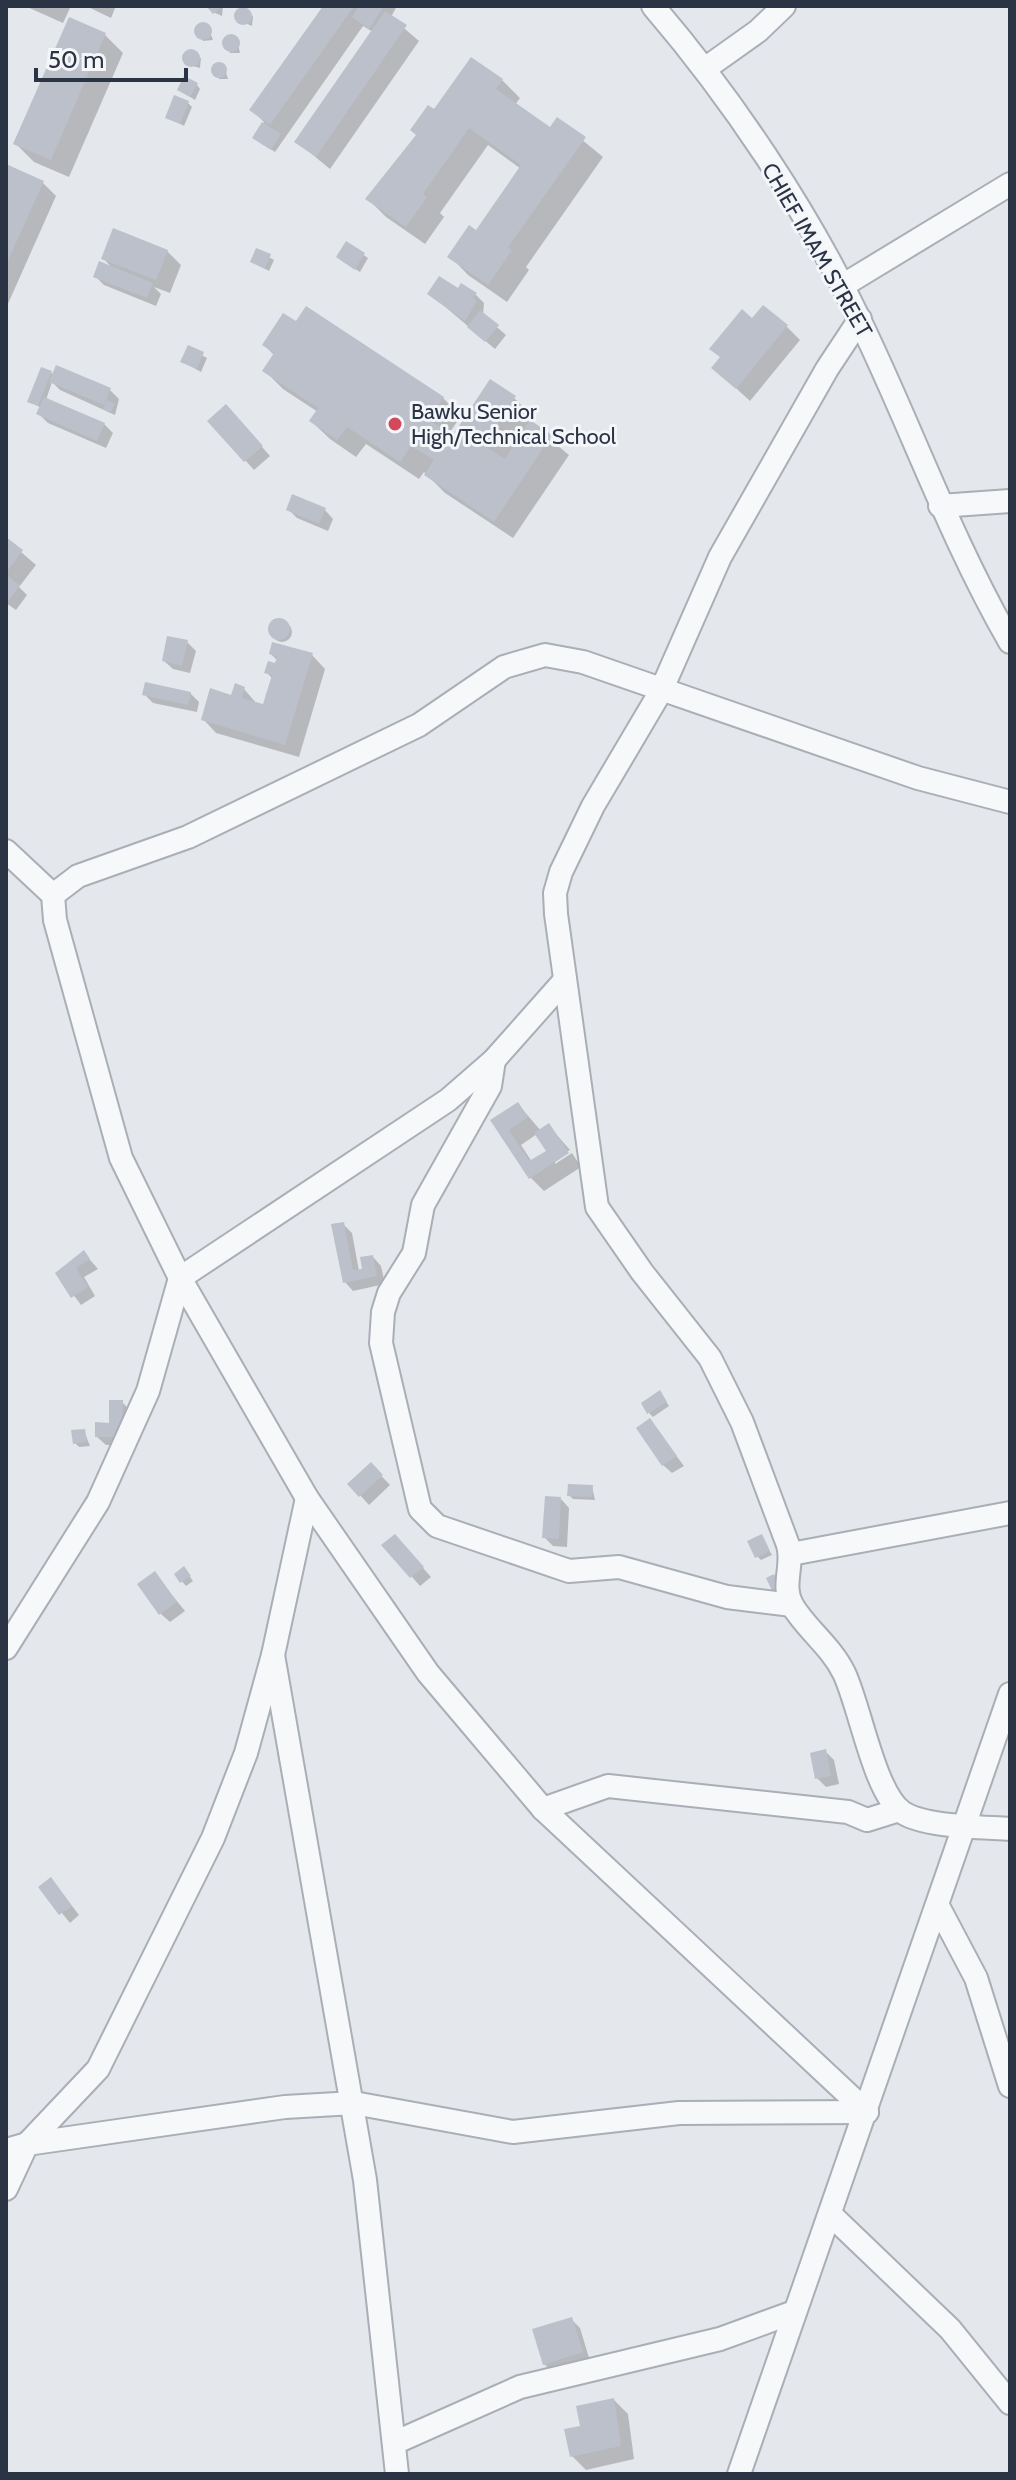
<svg xmlns="http://www.w3.org/2000/svg" width="1016" height="2480" viewBox="0 0 1016 2480" font-family="Cabin,sans-serif">
	<style>
		.shadow { fill: #0003; fill-rule: evenodd }
		.building { fill: #bbc0ca }
		.lines { fill: none; stroke-linecap: round; stroke-linejoin: round }
		.minor-casing { stroke: #a9aeb7; stroke-width: 26 }
		.minor { stroke: #f7f8fa; stroke-width: 22 }
		.poi-dot { fill: #d1495b; stroke: #f4f6f9; stroke-width: 3 }
		.labels { text-anchor: middle; dominant-baseline: central; stroke-width: 6; stroke-linejoin: round; paint-order: stroke }
		.street-label { font-size: 22px; fill: #2b3445; stroke: #f4f6f9 }
		.poi-label { font-size: 22px; fill: #2b3445; stroke: #f4f6f9; text-anchor: start }
	</style>
	<rect width="100%" height="100%" fill="#e4e7ec"/>
	<!-- shadow -->
	<g class="shadow">
		<polygon points="25,6 71,6 63,23"/>
		<polygon points="86,6 116,6 111,18"/>
		<polygon points="210,6 223,6 222,16 213,12"/>
		<polygon points="325,6 397,6 391,17 419,41 330,169 297,142 373,32 363,26 275,152 254,138 264,122 252,110"/>
		<polygon points="239,11 253,16 252,26 238,20"/>
		<polygon points="208,27 213,40 203,41 198,28"/>
		<polygon points="104,34 123,53 69,177 34,162 16,144"/>
		<polygon points="226,39 237,39 240,53 230,53"/>
		<polygon points="187,54 201,58 200,68 186,64"/>
		<polygon points="224,66 228,79 219,79 215,67"/>
		<polygon points="502,80 520,98 515,105 551,129 558,120 603,157 526,267 529,270 507,302 468,275 450,256 476,232 521,169 488,145 440,213 444,217 425,244 386,217 368,199 434,112"/>
		<polygon points="197,85 200,89 195,100 179,90"/>
		<polygon points="188,103 192,107 184,126 168,117"/>
		<polygon points="6,167 43,183 56,196 7,306"/>
		<polygon points="347,244 368,258 360,272 342,261"/>
		<polygon points="167,251 181,265 170,293 154,287 161,294 156,306 104,285 95,276 114,270 103,258"/>
		<polygon points="258,251 274,260 269,271 253,262"/>
		<polygon points="458,291 476,295 484,303 483,315 506,335 495,349 430,294"/>
		<polygon points="752,321 786,326 800,340 750,401 714,368"/>
		<polygon points="264,345 443,398 461,416 448,435 453,438 514,398 533,416 529,422 569,455 513,538 445,493 424,472 419,479 366,444 356,457 330,439 311,421 318,412 283,389 265,371 275,356"/>
		<polygon points="189,348 207,358 201,372 183,362"/>
		<polygon points="51,373 110,390 119,399 115,415 60,390 52,382 46,400 104,424 113,433 106,448 48,423 39,414 41,408 30,401"/>
		<polygon points="235,416 270,456 254,470 210,421"/>
		<polygon points="288,509 325,510 333,519 328,531 297,518"/>
		<polygon points="6,539 36,565 19,587 27,595 16,610 6,603"/>
		<circle cx="282" cy="632" r="10"/>
		<polygon points="187,642 196,651 190,673 173,669 164,661"/>
		<polygon points="271,654 312,655 325,669 299,757 216,733 203,719 244,689 257,704 265,706 273,679 267,673 278,661"/>
		<polygon points="190,693 199,702 197,712 153,703 144,694"/>
		<path d="M518 1104 541 1131 549 1126 570 1150 555 1159V1164L572 1153 581 1167 544 1191 531 1178 493 1120ZM537 1134 548 1151 532 1162 521 1145Z"/>
		<polygon points="343,1224 352,1233 359,1271 364,1270 373,1257 381,1266 385,1284 353,1291 345,1282"/>
		<polygon points="84,1253 98,1269 84,1277 95,1296 81,1305 58,1274"/>
		<polygon points="663,1397 669,1406 653,1417 649,1413"/>
		<polygon points="122,1402 131,1411 130,1445 106,1445 97,1437 111,1425"/>
		<polygon points="650,1421 684,1466 672,1473 663,1465"/>
		<polygon points="84,1431 90,1446 79,1447 75,1443"/>
		<polygon points="370,1464 390,1485 369,1505 350,1484"/>
		<polygon points="592,1487 595,1500 573,1499 569,1495"/>
		<polygon points="561,1499 569,1508 567,1547 553,1546 544,1537"/>
		<polygon points="761,1536 772,1555 761,1560 757,1556"/>
		<polygon points="384,1545 403,1545 431,1577 420,1586"/>
		<polygon points="187,1573 193,1581 186,1586 176,1574"/>
		<polygon points="155,1574 185,1611 170,1622 161,1614"/>
		<polygon points="825,1751 834,1760 839,1784 826,1787 817,1778"/>
		<polygon points="41,1887 59,1889 79,1915 70,1923"/>
		<polygon points="571,2319 580,2328 590,2361 553,2372 544,2364"/>
		<polygon points="614,2400 628,2414 634,2459 586,2470 572,2456 583,2427"/>
	</g>
	<!-- building -->
	<g class="building">
		<polygon points="206,6 223,6 213,14"/>
		<polygon points="323,6 354,6 270,125 249,110"/>
		<polygon points="359,6 384,6 369,29 352,17"/>
		<circle cx="243" cy="16" r="9"/>
		<polygon points="385,11 407,25 316,157 294,142"/>
		<polygon points="69,17 106,33 51,160 13,144"/>
		<circle cx="203" cy="31" r="9"/>
		<circle cx="231" cy="43" r="9"/>
		<circle cx="191" cy="58" r="9"/>
		<polygon points="471,57 503,79 496,89 550,127 557,117 586,137 508,247 512,250 488,285 447,257 469,225 476,230 521,165 469,128 423,194 427,197 406,227 365,199 416,135 410,130 428,105 434,109"/>
		<circle cx="219" cy="70" r="8"/>
		<polygon points="184,76 198,83 190,97 177,90"/>
		<polygon points="174,95 189,101 180,124 165,118"/>
		<polygon points="262,122 281,134 271,150 252,138"/>
		<polygon points="6,164 44,181 6,265"/>
		<polygon points="113,228 168,250 156,280 101,259"/>
		<polygon points="346,241 365,253 355,270 336,257"/>
		<polygon points="256,248 271,254 265,269 250,262"/>
		<polygon points="99,261 153,283 147,298 93,277"/>
		<polygon points="439,276 458,288 461,283 477,293 473,298 477,301 465,321 427,294"/>
		<polygon points="763,305 788,325 736,389 711,368 720,357 709,349 742,309 752,318"/>
		<polygon points="306,306 444,397 429,420 453,435 490,379 516,396 483,445 505,459 530,420 552,435 494,522 424,475 434,460 411,446 400,462 347,427 337,440 309,421 318,408 262,371 274,353 262,345 283,313 296,321"/>
		<polygon points="480,310 499,325 485,342 467,327"/>
		<polygon points="188,345 204,352 197,369 180,362"/>
		<polygon points="56,365 111,388 104,405 49,382"/>
		<polygon points="41,367 52,371 38,406 27,402"/>
		<polygon points="44,397 105,423 97,441 36,414"/>
		<polygon points="107,400 115,404 110,413 103,409"/>
		<polygon points="226,404 263,446 244,462 207,421"/>
		<polygon points="292,494 326,508 319,524 286,510"/>
		<polygon points="6,537 23,550 6,573"/>
		<polygon points="6,575 20,585 6,604"/>
		<circle cx="279" cy="629" r="11"/>
		<polygon points="167,636 188,640 182,666 162,661"/>
		<polygon points="272,642 313,653 285,745 201,720 210,688 231,695 235,683 245,687 242,698 263,704 272,675 264,673 268,661 275,663 277,657 269,654"/>
		<polygon points="145,682 191,692 188,705 142,695"/>
		<polygon points="518,1102 528,1117 509,1130 529,1161 546,1151 534,1133 549,1123 569,1153 529,1179 490,1120"/>
		<polygon points="344,1222 353,1270 362,1269 360,1257 373,1255 377,1276 343,1283 331,1224"/>
		<polygon points="84,1250 90,1259 76,1268 88,1287 71,1298 55,1273"/>
		<polygon points="660,1390 667,1402 647,1414 641,1403"/>
		<polygon points="109,1400 123,1400 122,1437 95,1437 95,1422 109,1423"/>
		<polygon points="650,1418 677,1456 662,1466 636,1428"/>
		<polygon points="85,1429 87,1442 73,1444 71,1430"/>
		<polygon points="371,1462 383,1475 359,1497 347,1484"/>
		<polygon points="568,1484 593,1485 592,1497 567,1496"/>
		<polygon points="545,1496 561,1497 559,1539 542,1538"/>
		<polygon points="395,1534 424,1567 410,1578 381,1545"/>
		<polygon points="762,1534 770,1551 755,1558 747,1541"/>
		<polygon points="184,1566 191,1576 180,1583 174,1574"/>
		<polygon points="155,1571 177,1602 159,1615 137,1584"/>
		<polygon points="774,1574 783,1591 774,1595 766,1578"/>
		<polygon points="826,1749 831,1776 815,1779 810,1753"/>
		<polygon points="51,1877 72,1906 59,1915 38,1887"/>
		<polygon points="572,2317 583,2352 543,2365 532,2329"/>
		<polygon points="614,2398 621,2446 570,2457 564,2429 580,2426 576,2406"/>
	</g>
	<g class="lines">
		<!-- minor casing -->
		<g class="minor-casing">
			<g id="minor">
				<path d="M653 6C731 97 807 210 859 319 911 426 950 538 1010 642"/>
				<polyline points="706,68 758,31 784,6"/>
				<polyline points="842,286 1010,184"/>
				<path d="M860 319 827 369 720 557 661 691 593 806 561 872 555 893 556 914 597 1207 642 1272 710 1358 742 1422 788 1545C794 1566 781 1585 792 1605 806 1629 831 1646 844 1673 860 1706 874 1792 902 1812 923 1827 983 1827 1010 1829"/>
				<polyline points="940,506 1010,501"/>
				<polyline points="6,851 53,895 55,920 121,1158 180,1278 307,1498 428,1673 543,1809 867,2112"/>
				<polyline points="53,895 78,876 188,837 419,725 504,667 545,655 583,662 918,778 1010,802"/>
				<polyline points="494,1060 490,1086 423,1205 414,1253 389,1293 383,1312 381,1343 420,1509 437,1526 569,1571 619,1567 727,1597 792,1605"/>
				<polyline points="791,1554 1010,1513"/>
				<polyline points="6,1648 98,1502 148,1391 180,1278 448,1100 494,1060 565,980"/>
				<polyline points="273,1655 365,2180 397,2474"/>
				<polyline points="543,1809 608,1786 848,1812 867,1820 899,1810"/>
				<polyline points="939,1908 976,1978 1010,2086"/>
				<polyline points="6,2150 27,2144 98,2069 213,1838 246,1753 273,1655 307,1498"/>
				<polyline points="6,2189 27,2144 285,2107 354,2103 513,2132 679,2113 867,2112"/>
				<polyline points="830,2214 950,2329 1010,2403"/>
				<polyline points="394,2443 520,2387 720,2339 794,2312"/>
				<polyline points="739,2474 1010,1694"/>
			</g>
		</g>
		<!-- minor -->
		<use href="#minor" class="minor"/>
	</g>
	<!-- markers -->
	<circle class="poi-dot" cx="395" cy="424" r="8"/>
	<g class="labels">
		<!-- street labels -->
		<g class="street-label">
			<text transform="translate(817 250) rotate(60)">CHIEF IMAM STREET</text>
		</g>
		<!-- poi labels -->
		<g class="poi-label">
			<text x="411" y="411">Bawku Senior<tspan x="411" dy="25">High/Technical School</tspan></text>
		</g>
	</g>
	<!-- border -->
	<rect width="1016" height="2480" fill="none" stroke="#2b3445" stroke-width="16"/>
	<!-- scale -->
	<path d="M36 68v12h150v-12" fill="none" stroke="#2b3445" stroke-width="4"/>
	<text x="48" y="68" font-size="24" fill="#2b3445" stroke="#f4f6f9" stroke-width="6" paint-order="stroke">50 m</text>
</svg>
